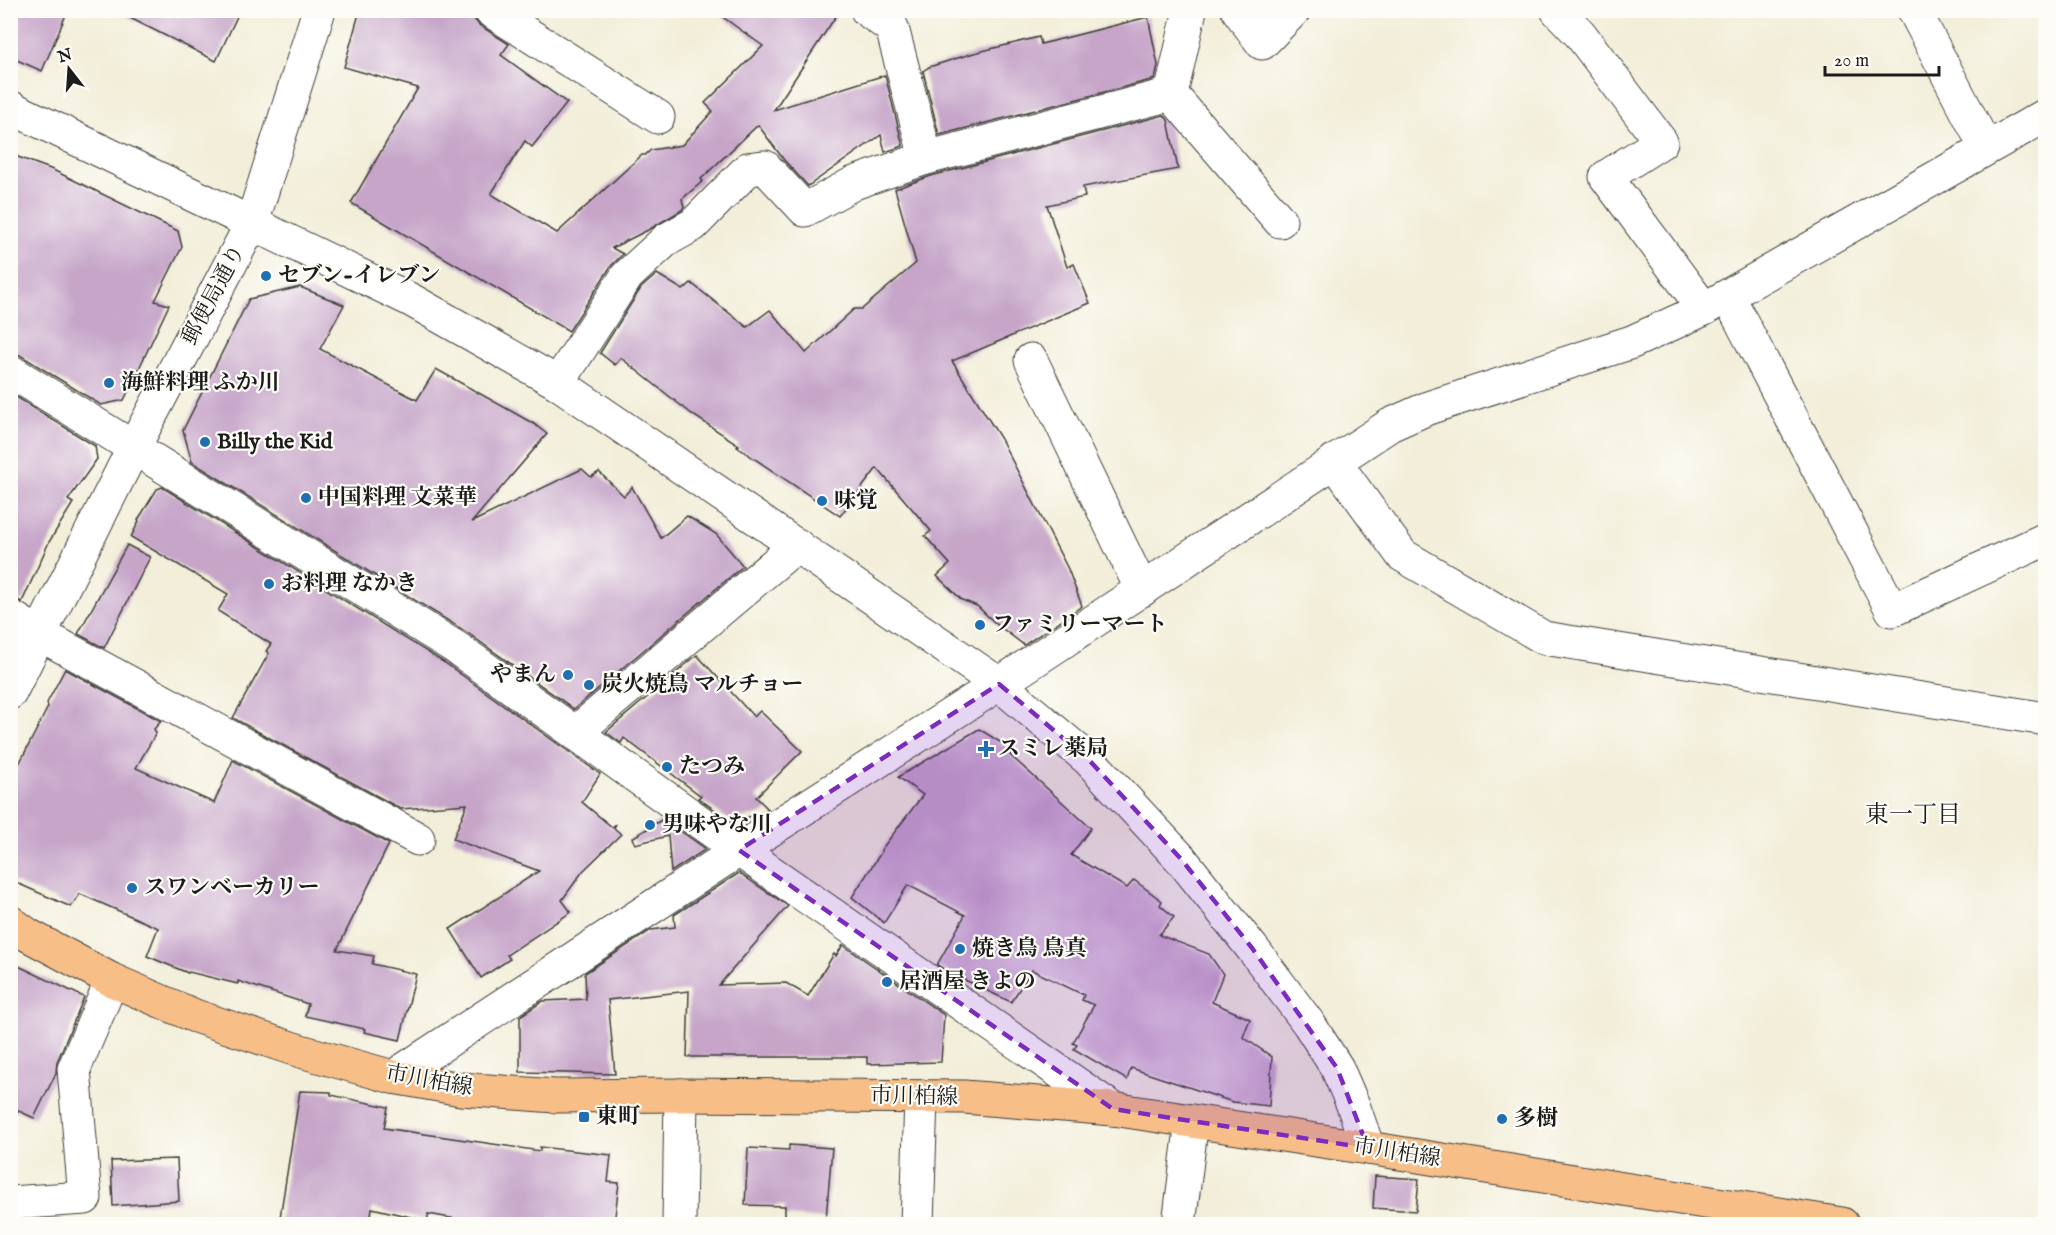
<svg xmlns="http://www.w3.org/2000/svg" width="2056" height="1235" viewBox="0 0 2056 1235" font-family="'IM FELL English','Noto Serif JP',serif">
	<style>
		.building { fill: #c6a5c9 }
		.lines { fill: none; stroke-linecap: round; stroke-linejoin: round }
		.minor-casing { stroke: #3c3c38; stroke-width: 35 }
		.major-casing { stroke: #3c3c38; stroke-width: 35 }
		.minor { stroke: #fff; stroke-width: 33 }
		.major { stroke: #f7be87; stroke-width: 33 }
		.marked { fill: #7b2cbf; fill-opacity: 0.2; stroke: #7b2cbf; stroke-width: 4.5; stroke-dasharray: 12 8; stroke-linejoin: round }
		.poi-dot { fill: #1f6fb2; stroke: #fdfcf7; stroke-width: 2 }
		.labels { text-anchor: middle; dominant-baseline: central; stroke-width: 4.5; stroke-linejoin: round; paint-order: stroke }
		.poi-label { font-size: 22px; font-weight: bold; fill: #1c1c1c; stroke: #fdfcf7; text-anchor: start }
		.street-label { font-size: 22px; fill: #1c1c1c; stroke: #fdfcf7 }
		.neighbourhood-label { font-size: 24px; fill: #1c1c1c; stroke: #fdfcf7 }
	</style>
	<rect width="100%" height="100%" fill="#fdfcf7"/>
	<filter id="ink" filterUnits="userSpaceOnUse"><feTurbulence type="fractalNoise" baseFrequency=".0167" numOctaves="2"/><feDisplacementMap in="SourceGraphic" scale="12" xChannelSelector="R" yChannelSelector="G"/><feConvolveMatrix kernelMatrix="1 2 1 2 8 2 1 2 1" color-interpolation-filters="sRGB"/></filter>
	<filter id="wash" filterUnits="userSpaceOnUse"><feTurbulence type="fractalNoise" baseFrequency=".008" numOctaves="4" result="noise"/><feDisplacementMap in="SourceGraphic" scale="24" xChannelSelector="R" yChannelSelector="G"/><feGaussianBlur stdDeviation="1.35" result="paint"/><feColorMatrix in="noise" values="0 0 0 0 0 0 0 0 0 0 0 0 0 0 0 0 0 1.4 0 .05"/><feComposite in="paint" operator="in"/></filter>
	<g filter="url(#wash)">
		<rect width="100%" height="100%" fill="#f2eed9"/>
		<g id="blocks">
			<!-- building -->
			<g class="building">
				<polygon points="18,10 68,10 42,71 10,57 10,28"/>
				<polygon points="114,10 240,10 216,61"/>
				<polygon points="360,10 471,10 474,19 479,25 509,44 501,55 567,103 532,147 525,141 491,194 557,233 642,155 645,155 651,150 682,145 713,111 705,103 763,46 713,10 840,10 774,110 885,75 903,146 885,152 881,135 808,186 784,160 758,125 701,179 703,181 682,199 684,207 682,210 650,229 612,248 623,254 611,266 569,331 351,203 418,88 344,67"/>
				<polygon points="1148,17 1158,65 1155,79 939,135 923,71 929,67 974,53 1039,37 1041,44"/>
				<polygon points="1164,115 1168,120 1178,169 1083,187 1085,197 1047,205 1067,267 1074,264 1090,303 952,361 1001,439 1068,569 1082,606 1024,645 995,623 977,606 962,600 937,576 950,564 925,536 931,531 877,468 840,516 737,447 739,445 693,415 621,358 615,365 600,353 641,288 657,274 683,290 691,283 747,327 770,310 806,353 854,309 862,309 916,263 895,189 931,176"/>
				<polygon points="10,154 53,170 178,231 182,247 155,301 169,305 124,400 101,405 20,355 10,352"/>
				<polygon points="300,287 344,305 320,349 417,400 436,369 534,424 547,434 472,522 582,469 591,477 599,472 624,496 632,487 661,538 687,516 716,534 743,566 574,709 465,631 192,462 183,430 249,299"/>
				<polygon points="10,393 95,446 97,459 68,500 73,503 49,542 22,602 10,597"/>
				<polygon points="162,487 445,663 600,774 582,802 612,827 616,824 614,828 621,834 583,871 562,900 571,912 507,955 510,959 481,978 450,929 539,871 453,839 467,804 401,809 233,718 269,653 266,651 271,644 218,611 228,594 131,537 139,521 138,520 157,489"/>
				<polygon points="127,545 150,557 104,648 78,634"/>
				<polygon points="697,655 754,717 760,711 802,751 756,797 768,809 761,814 731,821 698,798 701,796 624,738 621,743 606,732"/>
				<polygon points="65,669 161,721 154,729 156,733 136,768 214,803 233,760 389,844 337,950 374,956 372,964 416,974 400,1040 364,1032 365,1029 305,1016 308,1004 238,981 238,984 189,972 188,973 147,956 158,928 80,894 71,907 10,880 10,782 48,707 47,703"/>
				<polygon points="979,729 1013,750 1010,755 1091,828 1071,855 1127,888 1134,880 1162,901 1160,905 1174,917 1159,935 1209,954 1223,974 1212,1002 1250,1019 1243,1037 1272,1057 1269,1106 1233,1102 1131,1068 1127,1080 1074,1049 1077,1045 1073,1043 1094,1005 1082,1000 1084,995 1032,970 1011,1002 948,972 937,965 965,915 908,885 884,923 852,897 882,851 881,850 923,795 898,777"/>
				<polygon points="663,819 706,849 671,872 668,836 635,844 632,838"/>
				<polygon points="739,873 788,906 719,985 786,983 808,996 834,954 836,956 843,945 944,1015 941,1062 867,1064 867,1057 687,1057 689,991 608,1000 615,1074 520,1072 520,1016 543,1001 586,999 585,973 651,930 675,927 674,915"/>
				<polygon points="10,962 84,997 57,1062 56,1073 34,1118 10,1107"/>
				<polygon points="300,1091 331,1092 331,1095 388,1107 384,1128 540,1151 540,1147 611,1155 608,1182 619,1183 614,1224 484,1224 428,1214 428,1221 372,1208 370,1224 279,1224"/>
				<polygon points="789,1145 832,1148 826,1219 785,1216 785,1206 745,1205 748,1148 789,1150"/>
				<polygon points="177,1159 179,1201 113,1206 111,1161"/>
				<polygon points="1375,1176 1419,1179 1416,1211 1373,1208"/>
			</g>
		</g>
	</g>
	<g filter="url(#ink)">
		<use href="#blocks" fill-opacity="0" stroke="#3c3c38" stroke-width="1.5"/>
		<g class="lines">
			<!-- minor casing -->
			<g class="minor-casing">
				<g id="minor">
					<polyline points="490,10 658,117"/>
					<polyline points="867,10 892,28 926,158"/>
					<polyline points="1190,10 1171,94 1280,221"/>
					<polyline points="1238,10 1262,43 1294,10"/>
					<polyline points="1557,10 1580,34 1661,142 1606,177 1704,309"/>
					<polyline points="1914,10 1986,148"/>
					<polyline points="10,107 411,300 558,383 999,684 1089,760 1181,859 1252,948 1309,1024 1337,1068 1353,1105 1368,1148"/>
					<polyline points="1728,296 1892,610 2046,539"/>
					<polyline points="1031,360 1142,590"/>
					<polyline points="10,371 455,647 739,850 1113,1109"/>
					<polyline points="558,383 627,276 666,240 693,225 748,169 765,167 805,210 854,183 926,158 1171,94"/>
					<polyline points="1334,461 1402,555 1544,638 2046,719"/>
					<polyline points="10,616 41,635 418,839"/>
					<polyline points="10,693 134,447 252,223 319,10"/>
					<polyline points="575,733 797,545"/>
					<polyline points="393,1077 739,850 999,684 1390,425 1428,408 1632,342 1704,309 2046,115"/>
					<polyline points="10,1203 85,1198 74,1069 112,980"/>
					<polyline points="679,1224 681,1095"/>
					<polyline points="917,1224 921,1097"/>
					<polyline points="1179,1224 1192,1121"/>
				</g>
			</g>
			<!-- major casing -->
			<g class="major-casing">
				<polyline id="major" points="10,922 28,935 112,980 195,1016 297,1050 393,1077 461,1089 555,1096 681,1095 964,1097 1113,1109 1368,1148 1842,1224"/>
			</g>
			<!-- minor -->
			<use href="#minor" class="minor"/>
			<!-- major -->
			<use href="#major" class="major"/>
		</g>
	</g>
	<!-- marked area -->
	<path class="marked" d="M999 684 1089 760 1181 859 1252 948 1337 1068 1368 1148 1113 1109 739 850Z"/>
	<!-- markers -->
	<g class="poi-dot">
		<circle cx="266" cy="276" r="6"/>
		<circle cx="109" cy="383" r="6"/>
		<circle cx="205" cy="442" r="6"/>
		<circle cx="306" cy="498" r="6"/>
		<circle cx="822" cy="501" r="6"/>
		<circle cx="269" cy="584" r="6"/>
		<circle cx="980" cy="625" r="6"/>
		<circle cx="568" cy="675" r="6"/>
		<circle cx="589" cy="685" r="6"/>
		<path d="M983 740h6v6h6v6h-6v6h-6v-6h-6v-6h6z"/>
		<circle cx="667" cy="767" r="6"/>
		<circle cx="650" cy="825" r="6"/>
		<circle cx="132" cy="888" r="6"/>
		<circle cx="960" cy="949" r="6"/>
		<circle cx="887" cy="982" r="6"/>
		<rect x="578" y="1111" width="12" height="12" rx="3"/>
		<circle cx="1502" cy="1119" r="6"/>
	</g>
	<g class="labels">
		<!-- poi labels -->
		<g class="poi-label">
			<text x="278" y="276">セブン-イレブン</text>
			<text x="121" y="383">海鮮料理 ふか川</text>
			<text x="217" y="442">Billy the Kid</text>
			<text x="318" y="498">中国料理 文菜華</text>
			<text x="834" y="501">味覚</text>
			<text x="281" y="584">お料理 なかき</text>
			<text x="992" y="625">ファミリーマート</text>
			<text x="556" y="675" text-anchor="end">やまん</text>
			<text x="601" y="685">炭火焼鳥 マルチョー</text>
			<text x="998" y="749">スミレ薬局</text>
			<text x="679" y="767">たつみ</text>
			<text x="662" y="825">男味やな川</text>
			<text x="144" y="888">スワンベーカリー</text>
			<text x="972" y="949">焼き鳥 鳥真</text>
			<text x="899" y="982">居酒屋 きよの</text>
			<text x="596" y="1117">東町</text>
			<text x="1514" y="1119">多樹</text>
		</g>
		<!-- street labels -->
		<g class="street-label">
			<text transform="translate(214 295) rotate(-62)">郵便局通り</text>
			<text transform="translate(429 1081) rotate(10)">市川柏線</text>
			<text transform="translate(914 1097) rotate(1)">市川柏線</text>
			<text transform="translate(1397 1153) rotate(9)">市川柏線</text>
		</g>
		<!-- neighbourhood labels -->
		<g class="neighbourhood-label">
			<text x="1913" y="815">東一丁目</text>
		</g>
	</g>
	<!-- margin -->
	<rect width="2056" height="1235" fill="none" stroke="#fdfcf7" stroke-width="36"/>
	<!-- north arrow -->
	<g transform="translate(69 69) rotate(343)" stroke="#fdfcf7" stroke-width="4.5" paint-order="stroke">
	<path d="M0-4.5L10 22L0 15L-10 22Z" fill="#1c1c1c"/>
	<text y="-9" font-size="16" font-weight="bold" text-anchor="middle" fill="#1c1c1c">N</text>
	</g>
	<!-- scale -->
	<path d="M1825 66v9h114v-9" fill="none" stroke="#1c1c1c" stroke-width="3"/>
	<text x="1834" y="66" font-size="18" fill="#1c1c1c" stroke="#fdfcf7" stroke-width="4.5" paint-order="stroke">20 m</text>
</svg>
